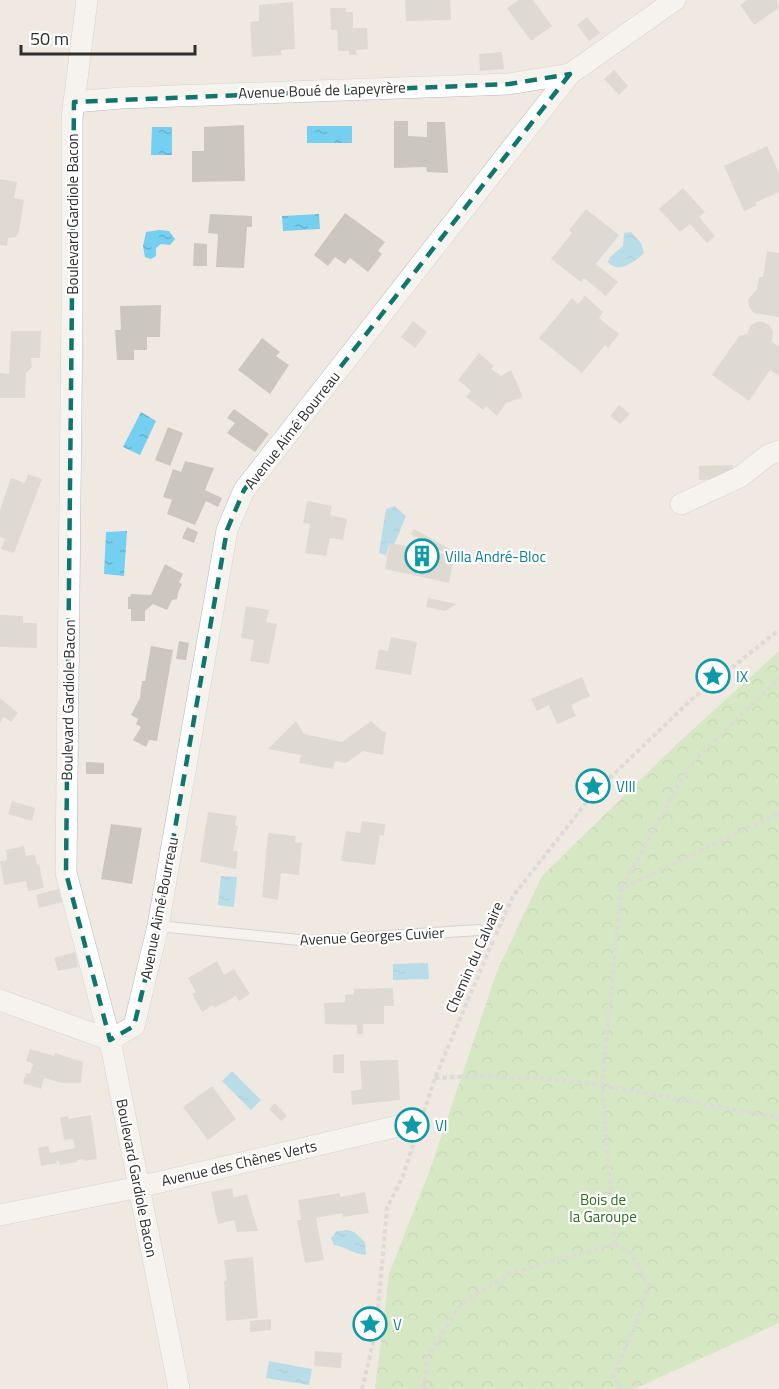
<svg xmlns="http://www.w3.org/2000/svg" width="779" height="1389" viewBox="0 0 779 1389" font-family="'Titillium Web',sans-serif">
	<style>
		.forest { fill: url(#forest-crowns) }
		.water { fill: url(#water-ripples) }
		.building { fill: #cbc7bf; fill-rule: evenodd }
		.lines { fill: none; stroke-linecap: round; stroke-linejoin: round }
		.service-casing { stroke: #b4b7c1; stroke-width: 12 }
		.minor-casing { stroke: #b4b7c1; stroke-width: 22 }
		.path { stroke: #c9c9c9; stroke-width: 4; stroke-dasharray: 4.5 3; stroke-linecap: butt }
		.service { stroke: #fff; stroke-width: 10 }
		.minor { stroke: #fff; stroke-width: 21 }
		.marked { fill: none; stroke: #0f766e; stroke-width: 4.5; stroke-dasharray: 12 8; stroke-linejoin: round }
		.labels { text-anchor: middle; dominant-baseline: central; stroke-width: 4.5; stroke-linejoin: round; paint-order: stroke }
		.street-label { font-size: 15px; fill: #2e2e2e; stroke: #fff }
		.culture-label { font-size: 15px; fill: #0d838f; stroke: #fff; text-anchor: start }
		.park-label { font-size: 15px; fill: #2c6e1b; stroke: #fff }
	</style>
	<defs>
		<pattern id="forest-crowns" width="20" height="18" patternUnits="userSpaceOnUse" patternTransform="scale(1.5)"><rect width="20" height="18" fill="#b6e59e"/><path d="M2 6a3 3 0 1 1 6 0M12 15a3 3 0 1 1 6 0" fill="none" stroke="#9dc588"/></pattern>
		<pattern id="water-ripples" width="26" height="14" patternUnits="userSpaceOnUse" patternTransform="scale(1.5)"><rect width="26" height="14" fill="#75cff0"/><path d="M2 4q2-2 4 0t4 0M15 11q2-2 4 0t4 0" fill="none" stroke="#66b2ce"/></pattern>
	</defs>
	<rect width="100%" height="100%" fill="#efe9e1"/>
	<!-- forest -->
	<polygon class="forest" points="779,651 779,1323 634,1389 375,1389 389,1274 431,1167 497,971 542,876 677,744"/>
	<!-- water -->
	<g class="water">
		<rect x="307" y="126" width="45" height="17"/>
		<polygon points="152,127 172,127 172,155 151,155"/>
		<polygon points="319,214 320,229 283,231 282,216"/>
		<polygon points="159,230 169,231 175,239 170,245 161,244 156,248 156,256 151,259 145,257 143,246 146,232"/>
		<path d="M631 232 641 243 644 253C635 261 619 275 608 262L610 257 623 246 624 233Z"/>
		<polygon points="141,412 156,421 140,455 123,447"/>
		<polygon points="394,506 406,516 394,545 389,545 386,555 379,553 386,509"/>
		<polygon points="127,531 124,576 104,574 106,532"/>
		<polygon points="221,876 237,877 234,907 218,905"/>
		<polygon points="428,963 429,979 393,980 393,964"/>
		<polygon points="232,1071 261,1100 251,1110 222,1081"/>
		<path d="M347 1230 354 1232 365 1242 366 1255C354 1254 346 1247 334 1245L331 1238 337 1231Z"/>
		<polygon points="269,1361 312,1369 309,1385 266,1378"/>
	</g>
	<!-- building -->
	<g class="building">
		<polygon points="405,0 450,0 451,20 406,21"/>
		<polygon points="519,0 533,0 552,26 531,41 507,8"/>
		<polygon points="748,0 777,0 779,8 754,25 740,5"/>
		<polygon points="293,2 295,49 281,50 281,55 252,57 250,22 259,21 259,5"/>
		<polygon points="330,8 346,8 346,12 353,12 353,28 367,28 368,49 356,50 357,55 349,55 349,51 338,51 337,30 331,30"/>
		<polygon points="587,17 600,33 589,41 577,25"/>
		<polygon points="502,52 504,69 480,71 479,54"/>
		<polygon points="614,70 628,86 619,95 604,79"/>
		<polygon points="394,121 408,121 408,136 427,137 427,122 445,122 448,173 427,172 426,167 394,168"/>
		<polygon points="244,125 245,181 192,182 192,151 204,151 204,127"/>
		<polygon points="767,146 779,173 779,192 755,203 757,205 744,211 724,166"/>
		<polygon points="0,179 17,182 14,198 24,200 19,231 16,237 8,238 7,246 0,245"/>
		<polygon points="683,188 705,212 699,217 715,236 707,243 690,224 680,232 659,209"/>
		<polygon points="586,209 619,235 596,264 618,282 606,296 584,278 581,282 551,259 572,233 569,230"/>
		<polygon points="345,213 385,242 378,251 382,254 368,272 350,258 345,264 335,257 328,266 314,255"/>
		<polygon points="210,214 252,216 252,227 247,227 244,268 216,267 218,234 208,233"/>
		<polygon points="194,243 207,244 207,266 193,266"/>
		<polygon points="767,251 779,253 779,317 754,313 749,307 748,300 757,289 759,277 763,277"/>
		<polygon points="585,296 603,312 599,318 619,334 608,348 605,345 582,373 539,338 572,298 578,304"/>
		<polygon points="161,305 160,337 147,337 147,350 134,350 134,360 117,360 115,330 121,330 120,306"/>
		<polygon points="413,321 427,332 415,348 401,337"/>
		<polygon points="757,322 763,322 769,325 773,331 772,342 779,347 779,376 770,370 749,401 712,375 739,336 747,334 751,325"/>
		<polygon points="11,331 41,331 40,358 31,358 32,367 26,373 25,398 0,398 0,373 9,374"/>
		<polygon points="262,338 280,352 276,356 289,365 270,394 238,370"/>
		<polygon points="479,353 494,366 491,369 501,376 511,370 523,397 506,403 497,416 486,406 483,410 466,397 471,391 458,380"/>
		<polygon points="619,405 630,414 620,424 610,416"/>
		<polygon points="234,409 269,434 255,452 227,433 235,423 227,418"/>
		<polygon points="168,427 183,433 170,466 155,460"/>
		<polygon points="185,461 214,468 205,490 222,498 218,507 206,501 195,525 167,514 172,500 163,497 173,469 181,472"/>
		<polygon points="733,465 733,478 699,480 699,466"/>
		<polygon points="28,474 42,479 14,553 1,549 5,539 0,537 0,510 11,478 25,483"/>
		<polygon points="307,501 332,506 330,515 347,519 343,540 330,538 326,556 305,553 310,524 303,523"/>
		<polygon points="187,527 198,532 194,543 182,538"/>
		<path d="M414 529 455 552 449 583 385 569 389 545 391 543 417 548 419 539 411 534ZM425 542 448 555 423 549Z"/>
		<polygon points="165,564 183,574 179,582 182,584 178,593 177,599 172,600 167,610 153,604 145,611 145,621 131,621 131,609 128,609 128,597 130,597 131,594 151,595"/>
		<polygon points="428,598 457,604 445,611 426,607"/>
		<polygon points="246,606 269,610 266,622 277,624 269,664 250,661 254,640 241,638"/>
		<polygon points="0,615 23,616 23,623 37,623 37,648 0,647"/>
		<polygon points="391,637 417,642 411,675 375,669 379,649 388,651"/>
		<polygon points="179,641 189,643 186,660 176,659"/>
		<polygon points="151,646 173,650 157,741 149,740 146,747 133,740 141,727 136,724 138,719 131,715 140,698 142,681 145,681"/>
		<polygon points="582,677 590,696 571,705 576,716 557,724 549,705 537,711 531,699"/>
		<polygon points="0,698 18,713 11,722 4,717 0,723"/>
		<polygon points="296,721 304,734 342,742 371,721 382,731 386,732 383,755 363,751 346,763 335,761 333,769 299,763 301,755 268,749"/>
		<polygon points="86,762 104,763 104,774 86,774"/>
		<polygon points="12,801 35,808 32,821 8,814"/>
		<polygon points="208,812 237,816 235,825 238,826 233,851 238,851 236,869 200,862"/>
		<polygon points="362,821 385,824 384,836 380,835 375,865 341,861 346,831 360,833"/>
		<polygon points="111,824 142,828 132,884 101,879"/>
		<polygon points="268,833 296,836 295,842 302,843 299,875 281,873 278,900 262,897"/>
		<polygon points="24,846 26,856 35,854 37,865 39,864 44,888 28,891 26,881 4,885 0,861 7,860 6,850"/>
		<polygon points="61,888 63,902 39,908 36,895"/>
		<polygon points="75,952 78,967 58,971 54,958"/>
		<polygon points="217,961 224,975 234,969 250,994 239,1001 236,996 214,1008 213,1005 202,1012 192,994 196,992 188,978"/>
		<polygon points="393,988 394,1006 384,1006 384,1024 363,1024 363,1034 357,1034 357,1025 325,1024 324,1003 345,1002 345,995 354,994 354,989"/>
		<polygon points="30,1049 54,1056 55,1053 83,1062 81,1083 62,1083 44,1078 41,1089 23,1083 26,1073 30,1074 33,1064 26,1061"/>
		<polygon points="344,1054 344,1073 333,1073 333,1055"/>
		<polygon points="388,1060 398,1060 400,1100 352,1105 351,1091 362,1089 360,1061"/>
		<polygon points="212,1086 236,1119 208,1140 183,1107"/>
		<polygon points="275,1103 287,1116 281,1121 269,1109"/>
		<polygon points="91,1115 97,1159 85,1161 84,1159 77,1160 77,1162 60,1165 59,1161 56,1161 57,1163 41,1166 38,1148 48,1146 50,1153 75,1148 73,1139 64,1140 60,1118 68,1116 69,1119"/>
		<polygon points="232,1188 234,1197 247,1194 258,1231 237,1232 234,1220 218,1224 211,1192"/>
		<polygon points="365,1192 369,1213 343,1217 342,1213 316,1218 324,1260 305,1263 297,1220 301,1220 298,1200 340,1193 340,1197"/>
		<polygon points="253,1257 258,1318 226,1321 224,1281 227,1280 224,1260"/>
		<polygon points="271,1319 271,1330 250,1332 250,1321"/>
		<polygon points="315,1351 342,1353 341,1368 314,1366"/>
	</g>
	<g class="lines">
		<!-- service casing -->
		<g class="service-casing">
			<polyline id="service" points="158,926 309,941 479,930"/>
		</g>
		<!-- minor casing -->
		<g class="minor-casing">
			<g id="minor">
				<polyline points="87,0 72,118 72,313 66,873 110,1040 179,1389"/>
				<polyline points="74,102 121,98 509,84 570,74"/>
				<polyline points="681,504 740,477 768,455 779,451"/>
				<polyline points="0,1000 110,1040 134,1026 158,926 227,530 244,490 570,74 675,0"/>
				<polyline points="0,1215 139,1187 407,1124"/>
			</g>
		</g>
		<!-- path -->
		<g class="path">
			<polyline points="622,887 690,765 776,681 779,680"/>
			<polyline points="496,935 513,896 593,794 691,700 779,630"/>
			<polyline points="435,1078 477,1076 554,1079 602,1085 779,1118"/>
			<polyline points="424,1112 435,1078 493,941"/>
			<polyline points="615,1244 632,1254 648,1285 642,1309 613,1376 621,1389"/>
			<polyline points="362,1389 376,1331 387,1208 403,1176 413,1145"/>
			<polyline points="424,1389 427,1357 461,1304 510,1273 615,1244 602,1085 621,889 779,813"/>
		</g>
		<!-- service -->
		<use href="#service" class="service"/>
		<!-- minor -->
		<use href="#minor" class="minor"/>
	</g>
	<!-- marked area -->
	<path d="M0 0H779V1389H0ZM570 74 244 490 227 530 158 926 134 1026 110 1040 66 873 74 102 509 84Z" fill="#efe9e1" fill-opacity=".55" fill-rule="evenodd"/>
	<path class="marked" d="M570 74 244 490 227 530 158 926 134 1026 110 1040 66 873 74 102 509 84Z"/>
	<!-- icons -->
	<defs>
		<g id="building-ring" transform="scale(1.725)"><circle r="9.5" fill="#fff" stroke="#0f9aa8" stroke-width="1.5"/><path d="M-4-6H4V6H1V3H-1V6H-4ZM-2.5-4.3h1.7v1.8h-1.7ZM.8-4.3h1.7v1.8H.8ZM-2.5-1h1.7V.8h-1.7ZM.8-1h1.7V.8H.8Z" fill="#0f9aa8"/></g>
		<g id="sight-ring" transform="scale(1.725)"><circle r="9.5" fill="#fff" stroke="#0f9aa8" stroke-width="1.5"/><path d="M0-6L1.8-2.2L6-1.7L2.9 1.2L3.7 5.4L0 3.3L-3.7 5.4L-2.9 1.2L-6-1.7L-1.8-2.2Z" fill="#0f9aa8"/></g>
	</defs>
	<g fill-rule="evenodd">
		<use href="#building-ring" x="422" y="556"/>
		<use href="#sight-ring" x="713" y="676"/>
		<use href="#sight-ring" x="593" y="786"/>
		<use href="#sight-ring" x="412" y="1125"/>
		<use href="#sight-ring" x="370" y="1324"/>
	</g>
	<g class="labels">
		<!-- street labels -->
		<g class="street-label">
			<text transform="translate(322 90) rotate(-2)">Avenue Boué de Lapeyrère</text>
			<text transform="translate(72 214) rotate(-90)">Boulevard Gardiole Bacon</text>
			<text transform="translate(292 430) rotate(-52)">Avenue Aimé Bourreau</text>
			<text transform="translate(68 700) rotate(-89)">Boulevard Gardiole Bacon</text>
			<text transform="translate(159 908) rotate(-79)">Avenue Aimé Bourreau</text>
			<text transform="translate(372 936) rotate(-3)">Avenue Georges Cuvier</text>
			<text transform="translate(474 957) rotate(-66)">Chemin du Calvaire</text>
			<text transform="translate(239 1163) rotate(-13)">Avenue des Chênes Verts</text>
			<text transform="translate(137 1178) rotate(79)">Boulevard Gardiole Bacon</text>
		</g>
		<!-- culture labels -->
		<g class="culture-label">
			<text x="445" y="556">Villa André-Bloc</text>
			<text x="736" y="676">IX</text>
			<text x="616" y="786">VIII</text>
			<text x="435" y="1125">VI</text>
			<text x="393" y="1324">V</text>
		</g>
		<!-- park labels -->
		<g class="park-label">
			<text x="603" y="1199">Bois de<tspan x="603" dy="17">la Garoupe</tspan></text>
		</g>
	</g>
	<!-- scale -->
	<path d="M21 45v9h174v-9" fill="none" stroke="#2e2e2e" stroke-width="3"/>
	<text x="30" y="45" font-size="18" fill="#2e2e2e" stroke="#ffffff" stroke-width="4.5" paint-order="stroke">50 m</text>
</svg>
